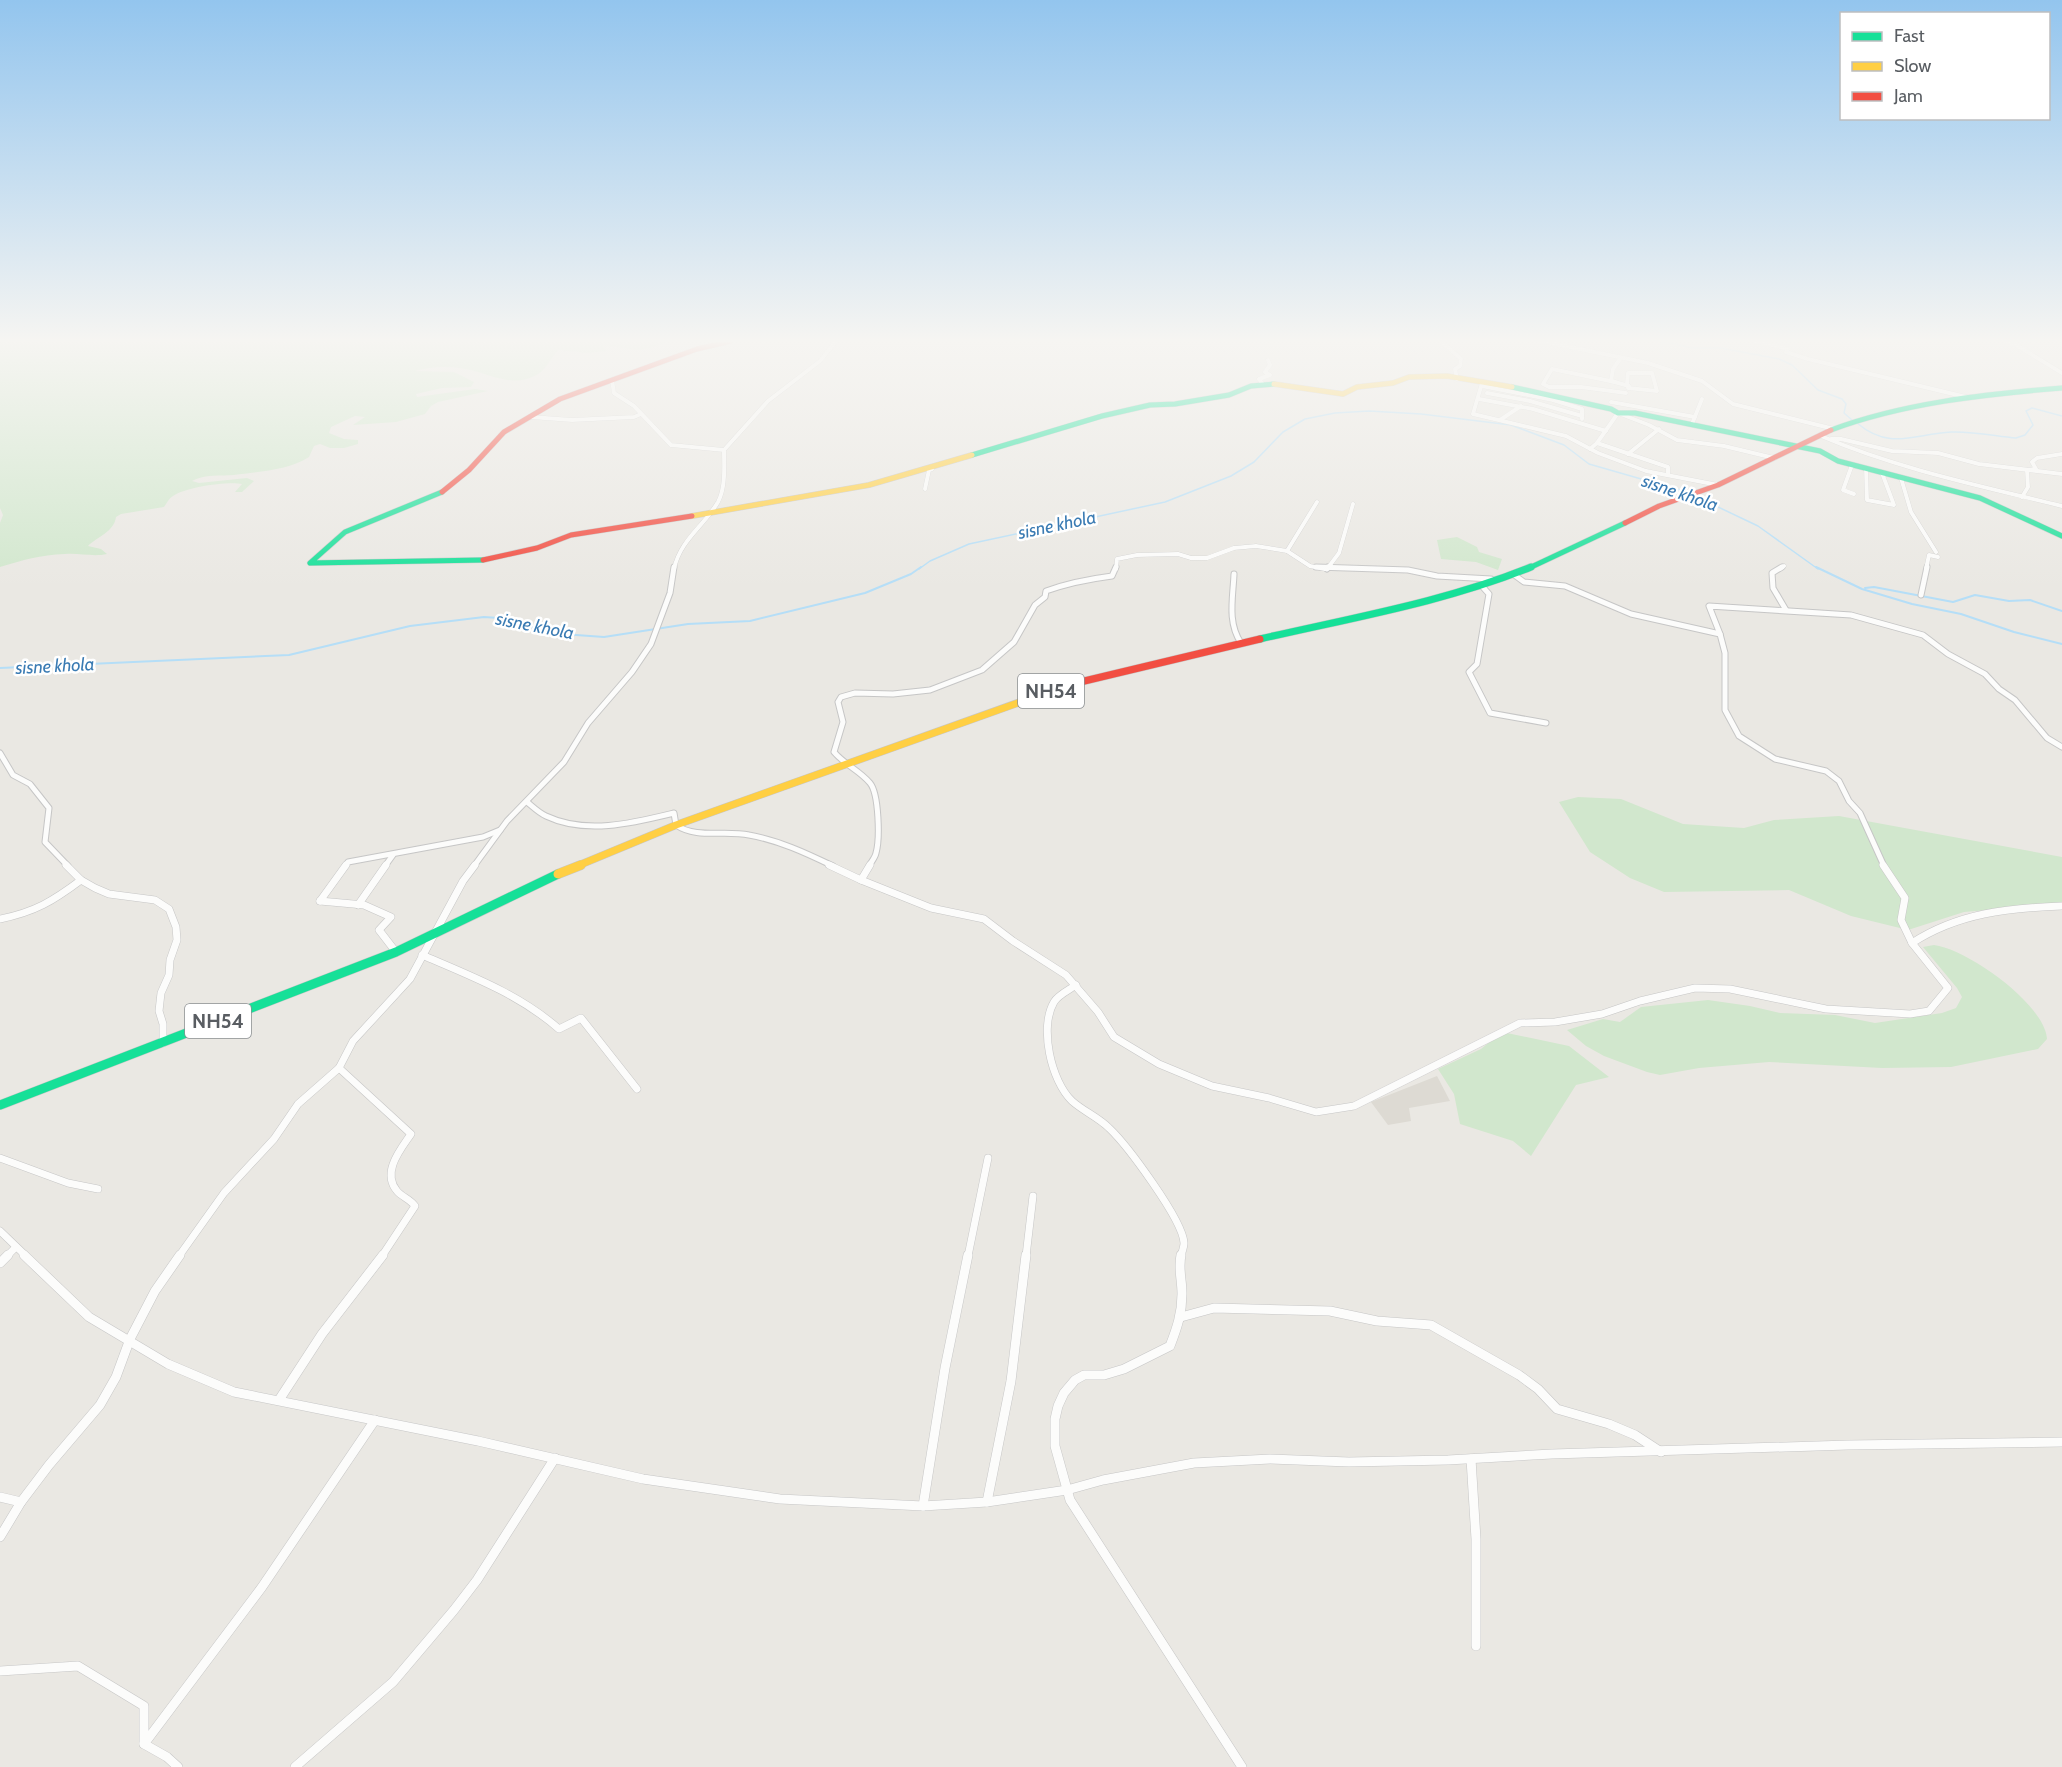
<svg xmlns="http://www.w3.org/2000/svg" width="2062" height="1767" viewBox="0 0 2062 1767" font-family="Cabin,sans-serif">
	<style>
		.education { fill: #dddad3 }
		.green { fill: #d1e7cd }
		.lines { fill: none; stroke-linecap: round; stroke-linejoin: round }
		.stream-far1 { stroke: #b5def7; stroke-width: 1.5 }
		.stream { stroke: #b5def7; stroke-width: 2 }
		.street-far3-casing { stroke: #c6c6c6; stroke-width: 4.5 }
		.street-far2-casing { stroke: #c6c6c6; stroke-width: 7 }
		.street-far1-casing { stroke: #c6c6c6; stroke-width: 8 }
		.street-casing { stroke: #c6c6c6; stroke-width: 10 }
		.fast-far2-casing { stroke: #c7c7c7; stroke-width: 6 }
		.fast-far1-casing { stroke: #c7c7c7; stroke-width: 8 }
		.fast-casing { stroke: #c7c7c7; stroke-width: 10 }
		.slow-far2-casing { stroke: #c7c7c7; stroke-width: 6 }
		.slow-far1-casing { stroke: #c7c7c7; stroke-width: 8 }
		.slow-casing { stroke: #c7c7c7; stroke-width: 10 }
		.jam-far1-casing { stroke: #c7c7c7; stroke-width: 6 }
		.jam-casing { stroke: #c7c7c7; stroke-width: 8 }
		.street-far3 { stroke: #fcfcfb; stroke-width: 4 }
		.street-far2 { stroke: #fcfcfb; stroke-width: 5 }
		.street-far1 { stroke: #fcfcfb; stroke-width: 7 }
		.street { stroke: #fcfcfb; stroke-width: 9 }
		.fast-far2 { stroke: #16e098; stroke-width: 5 }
		.fast-far1 { stroke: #16e098; stroke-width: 7 }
		.fast { stroke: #16e098; stroke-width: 9 }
		.slow-far2 { stroke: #ffcf43; stroke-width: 5 }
		.slow-far1 { stroke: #ffcf43; stroke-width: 7 }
		.slow { stroke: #ffcf43; stroke-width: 9 }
		.jam-far1 { stroke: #f24e42; stroke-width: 5 }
		.jam { stroke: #f24e42; stroke-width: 7 }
		.labels { text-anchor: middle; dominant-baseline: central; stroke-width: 5; stroke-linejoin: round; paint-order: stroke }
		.far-water-label { font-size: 18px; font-style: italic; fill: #3a7bb3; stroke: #fff }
		.shield { fill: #fff; stroke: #8b8e91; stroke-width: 1.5 }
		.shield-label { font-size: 20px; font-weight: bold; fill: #595d62 }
	</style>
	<rect width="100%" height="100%" fill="#eae8e3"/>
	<!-- education -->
	<polygon class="education" points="1437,1076 1450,1101 1409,1108 1411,1121 1388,1125 1371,1102"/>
	<!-- green -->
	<g class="green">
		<path d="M0 341H667C644 354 629 349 603 345L606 351 587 353 559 350C551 356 548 368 538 374 513 389 491 374 466 369 450 366 431 366 415 371L454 372 474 382 471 387 442 388 416 394 417 397 475 389 488 391 438 402 431 406 425 414 396 422 353 425 365 417 355 416 331 427 329 433 344 439 358 440V444L344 448H330L320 444 314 446 309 457C290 470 257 472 234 475 220 476 205 474 192 481L199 483 247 478 254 481 242 492H235L242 484C228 481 186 487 173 496 169 498 167 503 164 507L121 514 116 517C114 532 97 537 88 546L101 549 107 554C93 557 80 553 65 554 40 555 23 560 0 567V523L3 515 0 508Z"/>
		<polygon points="1457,537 1477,547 1479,552 1502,559 1498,570 1476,562 1441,559 1437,540"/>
		<polygon points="1578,797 1621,799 1683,824 1744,828 1774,820 1839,816 2062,857 2062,904 1964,912 1908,930 1851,916 1789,890 1664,892 1630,878 1590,852 1559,802"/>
		<path d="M1934 945C1967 949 2045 1004 2047 1039L2038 1049 1951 1067 1882 1068 1769 1062 1699 1068 1660 1075 1647 1072 1604 1056 1586 1046 1567 1030 1603 1019 1620 1022 1641 1007 1708 1000 1750 1006 1780 1013 1835 1015 1875 1023 1942 1013 1956 1008 1962 997 1957 988 1923 947Z"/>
		<polygon points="1502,1032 1569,1046 1609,1077 1576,1085 1531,1156 1513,1141 1460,1124 1454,1094 1438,1069 1481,1049"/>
	</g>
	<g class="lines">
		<!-- stream-far1 -->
		<g class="stream-far1">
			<polyline points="1645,341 1667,342 1692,348 1721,348 1779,359 1792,365 1818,390 1842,399 1846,404 1844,413 1852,420"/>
			<path d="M1857 423C1890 451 1914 434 1951 432 1972 431 1995 436 2016 438L2025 435 2033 425 2026 411 2032 408 2062 416"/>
			<polyline points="1695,496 1758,526 1818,569"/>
			<polyline points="919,569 930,561 969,544 1165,502 1231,476 1254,462 1283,432 1305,419 1335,413 1369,411 1421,414 1511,425 1564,445 1589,464 1690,493"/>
		</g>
		<!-- stream -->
		<g class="stream">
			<polyline points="1816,567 1862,589 1912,604 1961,614 2014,632 2062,644"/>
			<polyline points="1865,588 1874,587 1953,602 1975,595 2009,601 2030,600 2062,611"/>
			<polyline points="0,668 289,655 410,626 484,617 514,619 531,627 562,634 604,637 688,624 750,621 865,593 911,574 921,567"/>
		</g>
		<!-- street-far3 casing -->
		<g class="street-far3-casing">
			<g id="street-far3">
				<polyline points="1441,341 1461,359 1460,366 1455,369 1457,379"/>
				<polyline points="1541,341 1648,363 1702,381 1733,404 1834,429"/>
				<polyline points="1756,341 1788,349 1786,352 1808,359 1966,397"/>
				<polyline points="2005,341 2016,345 2062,373"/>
				<polyline points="1620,359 1613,369 1611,381 1629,386"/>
				<polyline points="612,380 614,393 634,406 671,445 724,450"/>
				<polyline points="1615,382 1552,369 1543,384 1549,387 1581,387 1626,393"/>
				<polyline points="1262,383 1259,379 1270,375 1265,372 1270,365 1268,360"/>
				<polyline points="1482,383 1473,414 1566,436 1598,453 1646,471 1718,485"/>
				<polyline points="1627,384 1628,373 1652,373 1657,391 1628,388"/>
				<polyline points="1482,386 1553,400 1582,409 1582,416"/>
				<polyline points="1487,393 1530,401 1582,416 1582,419"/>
				<polyline points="1479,399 1533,409 1606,431"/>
				<polyline points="1611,402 1695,417"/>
				<polyline points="531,417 572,420 634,417 641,414"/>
				<polyline points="1500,420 1521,406"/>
				<polyline points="1692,424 1702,399"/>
				<path d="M1821 436C1898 469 1981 486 2062 506"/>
				<polyline points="1831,439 1841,439 1892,451 1938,453 1979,464 2062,474"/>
				<polyline points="1597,443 1668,467 1668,474"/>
				<polyline points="1590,449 1597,443 1618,413 1649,425 1677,440 1724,446 1774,458"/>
				<polyline points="1628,454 1659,429"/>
				<polyline points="1852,465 1843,490 1854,494"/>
				<polyline points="1866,468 1867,500 1894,505 1882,473"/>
				<polyline points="1901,478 1911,512 1936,552"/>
				<polyline points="925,489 929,470 932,469"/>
				<polyline points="2022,497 2028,487 2027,470 2036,469 2032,462 2037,458 2062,454"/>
				<polyline points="1287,551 1317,502"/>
				<path d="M674 569C680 540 704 526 718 502 726 487 724 466 724 450L768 401 820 361 836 341"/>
				<polyline points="1116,569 1117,559 1137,555 1178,554 1191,558 1207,558 1234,548 1256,546 1287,551 1310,566 1325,569"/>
				<polyline points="1327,569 1339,553 1353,504"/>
				<polyline points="1780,569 1784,566"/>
				<polyline points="1926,569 1929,555 1938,557"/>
			</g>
		</g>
		<!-- street-far2 casing -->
		<g class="street-far2-casing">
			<g id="street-far2">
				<polyline points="1316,567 1408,570 1437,576 1491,579"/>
				<polyline points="1782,567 1772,573 1773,588 1786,610"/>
				<polyline points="1327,569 1328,567"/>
				<path d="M1234 574C1233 598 1227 622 1241 643"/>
				<polyline points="1513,574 1524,582 1565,586 1631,614 1720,634 1725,653 1725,710 1739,736 1775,759 1826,771 1839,781 1849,801 1860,813 1884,866"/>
				<polyline points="1481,585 1489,594 1477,664 1469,672 1490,713 1546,723"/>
				<polyline points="1921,595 1927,567"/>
				<polyline points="1720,634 1709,606 1851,615 1923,635 1948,654 1985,674 1999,689 2015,700 2047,738 2062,747"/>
				<polyline points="0,753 13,775 30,784 49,808 45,842 68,866"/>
				<path d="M527 802C533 807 539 813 546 816 586 835 633 823 674 813L676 825C696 839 725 830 749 835 778 840 806 853 833 866"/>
				<polyline points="345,866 348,862 483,837 500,830"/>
				<polyline points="385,866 393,855"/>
				<polyline points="474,866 507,821 564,762 588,723 632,672 651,644 670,593 674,567"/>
				<path d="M869 866C871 862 875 858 876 853 880 839 879 794 870 783 859 770 845 765 834 752L843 722 838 702 841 697 855 693 893 694 930 690 982 670 1014 642 1035 605 1045 597 1046 591C1068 583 1089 579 1112 576L1116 567"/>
			</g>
		</g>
		<!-- street-far1 casing -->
		<g class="street-far1-casing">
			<g id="street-far1">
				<polyline points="66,865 81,880 95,888 109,894 155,900 169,909 176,927 177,940 170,960 169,975 161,993 159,1011 163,1024 163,1043"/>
				<path d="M829 865 861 880 931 908 984 919 1013 941 1066 975 1098 1012 1114 1037 1159 1064 1212 1086 1269 1098 1316 1112 1354 1106 1520 1023 1555 1022 1602 1014 1640 1001 1695 988 1730 989 1826 1009 1910 1014 1929 1011 1948 988 1912 943C1958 913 2008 908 2062 906"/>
				<polyline points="1883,865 1905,898 1901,920 1912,943"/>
				<polyline points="861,880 870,865"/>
				<polyline points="320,901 346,865"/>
				<polyline points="320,901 364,905 391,917 379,930 396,952"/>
				<polyline points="358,905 386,865"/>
				<path d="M0 919C35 912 53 901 81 880"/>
				<path d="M422 955C471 976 519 994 559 1029L581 1018 637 1089"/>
				<path d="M1076 985C1069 990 1058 995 1054 1002 1039 1027 1051 1081 1072 1101 1083 1111 1098 1117 1109 1128 1127 1145 1183 1220 1184 1243 1184 1247 1182 1252 1181 1256"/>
				<path d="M339 1068 411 1134C401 1149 381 1172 397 1191 402 1197 410 1199 415 1206L382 1256"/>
				<polyline points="0,1158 68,1183 98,1189"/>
				<polyline points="0,1231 26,1256"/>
				<polyline points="7,1256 16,1247"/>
				<polyline points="179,1256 224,1193 274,1139 298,1104 339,1068 353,1041 410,979 463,881 475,865"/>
				<polyline points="968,1256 988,1158"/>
				<polyline points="1026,1256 1033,1196"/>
			</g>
		</g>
		<!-- street casing -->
		<g class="street-casing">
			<g id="street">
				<polyline points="24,1255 89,1317 168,1364 234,1392 478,1441 643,1479 780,1499 923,1506 987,1502 1067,1490 1103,1480 1194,1463 1270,1459 1349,1462 1448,1460 1552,1454 1848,1445 2062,1442"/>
				<path d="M1181 1255C1178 1269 1182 1279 1182 1294 1182 1313 1177 1328 1170 1346L1124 1369 1104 1375H1084L1075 1380 1064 1393 1058 1406 1055 1419V1446L1070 1500 1242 1767"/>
				<polyline points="0,1263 8,1255"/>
				<polyline points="1181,1317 1214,1308 1330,1311 1377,1321 1431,1325 1519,1375 1538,1389 1557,1409 1609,1424 1635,1435 1661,1452"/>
				<polyline points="279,1400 322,1334 383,1255"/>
				<polyline points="1471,1459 1476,1539 1476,1646"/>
				<polyline points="0,1497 21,1502"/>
				<polyline points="987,1502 1011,1381 1026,1255"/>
				<polyline points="923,1506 945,1368 968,1255"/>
				<polyline points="0,1537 21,1502 49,1465 100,1405 116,1377 130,1339 155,1291 180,1255"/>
				<polyline points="0,1671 78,1666 144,1706 144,1744 167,1757 178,1767"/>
				<polyline points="144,1744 262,1587 375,1420"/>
				<polyline points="295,1767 393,1682 454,1610 477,1580 555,1458"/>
			</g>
		</g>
		<!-- fast-far2 casing -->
		<g class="fast-far2-casing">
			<g id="fast-far2">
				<polyline points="1512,387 1611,409 1618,413 1635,413 1820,451 1838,461 1980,498 2062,536"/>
				<path d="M1831 430C1903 403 1986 394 2062 388"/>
				<polyline points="972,455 1102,416 1150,405 1175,404 1229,395 1251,386 1274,384"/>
				<polyline points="442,492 345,532 310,563 483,560"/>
				<polyline points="1527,569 1625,523"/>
			</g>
		</g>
		<!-- fast-far1 casing -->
		<g class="fast-far1-casing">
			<path id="fast-far1" d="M1260 639C1350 618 1445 602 1531 567"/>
		</g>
		<!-- fast casing -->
		<g class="fast-casing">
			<polyline id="fast" points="0,1105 396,952 558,874"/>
		</g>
		<!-- slow-far2 casing -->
		<g class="slow-far2-casing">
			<g id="slow-far2">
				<polyline points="1274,384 1343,394 1357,387 1393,383 1409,377 1447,376 1512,387"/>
				<polyline points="692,516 869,485 972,455"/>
			</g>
		</g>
		<!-- slow-far1 casing -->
		<g class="slow-far1-casing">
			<polyline id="slow-far1" points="577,866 676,825 1026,700"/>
		</g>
		<!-- slow casing -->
		<g class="slow-casing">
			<polyline id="slow" points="558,874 581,865"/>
		</g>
		<!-- jam-far1 casing -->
		<g class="jam-far1-casing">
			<g id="jam-far1">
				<polyline points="442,492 469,470 504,432 560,399 697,349 731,341"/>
				<polyline points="1625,523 1659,506 1718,485 1831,430"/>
				<polyline points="483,560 537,548 571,535 692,516"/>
			</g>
		</g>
		<!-- jam casing -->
		<g class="jam-casing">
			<polyline id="jam" points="1026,700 1076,683 1260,639"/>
		</g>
		<!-- street-far3 -->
		<use href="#street-far3" class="street-far3"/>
		<!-- street-far2 -->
		<use href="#street-far2" class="street-far2"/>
		<!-- street-far1 -->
		<use href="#street-far1" class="street-far1"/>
		<!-- street -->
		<use href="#street" class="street"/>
		<!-- fast-far2 -->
		<use href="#fast-far2" class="fast-far2"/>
		<!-- fast-far1 -->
		<use href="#fast-far1" class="fast-far1"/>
		<!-- fast -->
		<use href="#fast" class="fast"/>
		<!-- slow-far2 -->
		<use href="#slow-far2" class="slow-far2"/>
		<!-- slow-far1 -->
		<use href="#slow-far1" class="slow-far1"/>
		<!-- slow -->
		<use href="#slow" class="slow"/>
		<!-- jam-far1 -->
		<use href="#jam-far1" class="jam-far1"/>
		<!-- jam -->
		<use href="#jam" class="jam"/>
	</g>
	<!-- sky -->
	<linearGradient id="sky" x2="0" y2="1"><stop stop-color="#93c5ee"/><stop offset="0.58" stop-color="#f6f5f2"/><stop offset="1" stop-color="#f6f5f2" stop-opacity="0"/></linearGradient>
	<rect width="2062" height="588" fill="url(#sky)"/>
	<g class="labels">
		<!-- far-water labels -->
		<g class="far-water-label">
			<text transform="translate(1680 493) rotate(19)">sisne khola</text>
			<text transform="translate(1057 525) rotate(-12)">sisne khola</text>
			<text transform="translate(535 626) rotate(11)">sisne khola</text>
			<text transform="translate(55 666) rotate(-3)">sisne khola</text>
		</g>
		<!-- shield labels -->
		<g class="shield">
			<rect x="1018" y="674" width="66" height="34" rx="4.5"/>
			<rect x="185" y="1004" width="66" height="34" rx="4.5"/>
		</g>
		<g class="shield-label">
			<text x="1051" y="691">NH54</text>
			<text x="218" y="1021">NH54</text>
		</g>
	</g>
	<!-- legend -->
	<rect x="1840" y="12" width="210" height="108" fill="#ffffff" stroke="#bdbec0" stroke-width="1.5"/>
	<rect x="1852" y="32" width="30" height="9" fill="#16e098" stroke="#bdbec0" stroke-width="1.5"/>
	<text x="1894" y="42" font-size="18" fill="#595d62">Fast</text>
	<rect x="1852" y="62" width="30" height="9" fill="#ffcf43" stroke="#bdbec0" stroke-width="1.5"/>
	<text x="1894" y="72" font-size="18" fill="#595d62">Slow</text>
	<rect x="1852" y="92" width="30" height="9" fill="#f24e42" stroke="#bdbec0" stroke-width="1.5"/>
	<text x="1894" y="102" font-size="18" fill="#595d62">Jam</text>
</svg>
